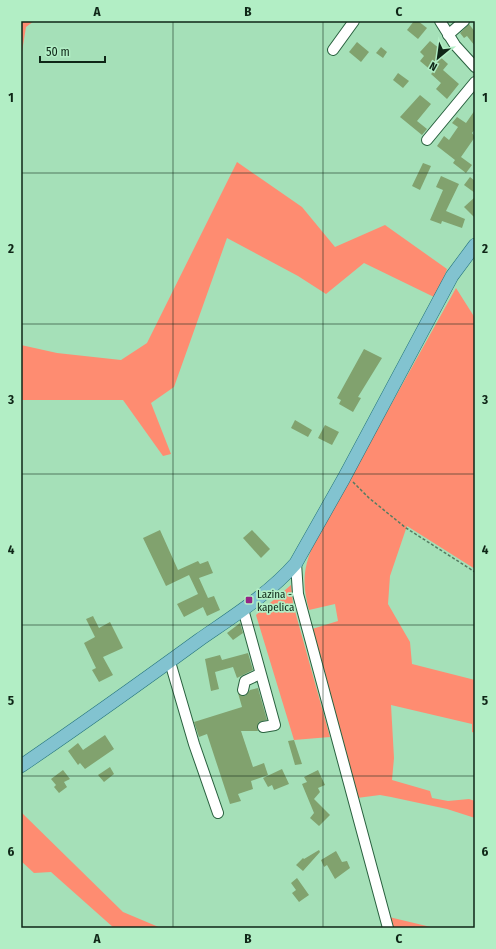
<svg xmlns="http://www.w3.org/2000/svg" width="496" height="949" viewBox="0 0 496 949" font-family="'Fira Sans Condensed',sans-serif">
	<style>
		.green { fill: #fe8c71 }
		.building { fill: #81a26e }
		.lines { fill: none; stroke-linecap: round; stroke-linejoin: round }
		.minor-casing { stroke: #29613f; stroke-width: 12 }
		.major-casing { stroke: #23727b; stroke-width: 14 }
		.path { stroke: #557c62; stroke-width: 1.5; stroke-dasharray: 3 2; stroke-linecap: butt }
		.minor { stroke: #fff; stroke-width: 10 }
		.major { stroke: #82c3d0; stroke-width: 13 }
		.grid { fill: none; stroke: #0f2617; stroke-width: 1; stroke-opacity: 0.55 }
		.poi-dot { fill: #952585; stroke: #b2eec5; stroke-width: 1.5 }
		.labels { text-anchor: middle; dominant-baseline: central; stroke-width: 3.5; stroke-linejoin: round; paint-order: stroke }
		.poi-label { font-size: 11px; fill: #0f2617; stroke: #b2eec5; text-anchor: start }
		.neatline { fill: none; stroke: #0f2617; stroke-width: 1.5 }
		.grid-label { font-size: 13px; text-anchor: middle; font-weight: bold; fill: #0f2617 }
	</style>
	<rect width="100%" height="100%" fill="#a5e0b8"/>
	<!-- green -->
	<g class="green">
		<polygon points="21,21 34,21 26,27 21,58"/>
		<polygon points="237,162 302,207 335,247 385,225 447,269 436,298 364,263 326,294 298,276 227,238 174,387 151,403 171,454 163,456 123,400 21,400 21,345 57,353 121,360 147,343"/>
		<path d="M456 288 475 318V569L407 526 390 576 388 604 410 642 412 664 475 680V733L472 732V724L391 705 394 758 392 780 430 791 432 798 448 801 469 799 475 801V818L447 809 391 797 380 795 357 798 312 629 338 621 335 604 309 610C302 584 303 568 314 543Z"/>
		<polygon points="291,585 293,604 330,737 294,740 256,615"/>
		<polygon points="21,812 123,912 161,928 114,928 51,872 34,873 21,861"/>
		<polygon points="389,917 435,928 392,928"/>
	</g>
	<!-- building -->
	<g class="building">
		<polygon points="414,21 418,21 427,28 418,39 407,30"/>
		<polygon points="469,24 475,32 475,46 467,36 464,38 460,33"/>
		<polygon points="430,41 440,49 437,54 448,64 443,70 459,84 447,99 436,89 441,83 431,74 433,72 420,61 424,56 420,52"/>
		<polygon points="357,42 369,52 361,62 349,52"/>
		<polygon points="381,47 387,52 383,58 376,53"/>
		<polygon points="398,73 409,81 403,88 393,80"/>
		<polygon points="420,95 431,104 417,121 427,129 422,135 400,117"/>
		<polygon points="475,110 475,129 472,133 475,137 461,157 472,165 466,173 453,163 455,160 437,146 444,136 449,140 458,127 452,123 457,117 466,123"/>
		<polygon points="423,163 431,166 420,190 412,186"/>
		<polygon points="441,176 459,184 446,211 465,219 462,228 442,221 441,224 430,220 443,190 436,187"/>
		<polygon points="470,177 475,181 475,193 464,185"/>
		<polygon points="475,197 475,218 464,207"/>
		<polygon points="364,349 382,358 358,397 361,398 353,412 339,404 341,400 337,398"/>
		<polygon points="295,420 312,430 308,437 291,428"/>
		<polygon points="325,425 339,432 332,445 318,438"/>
		<polygon points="160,530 178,570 198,561 200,564 208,561 213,573 199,578 208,598 214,596 220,610 207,616 203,607 184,617 177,604 198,594 189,575 166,586 143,538"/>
		<polygon points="252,530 270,549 261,558 243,538"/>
		<polygon points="93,616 99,628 110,622 123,648 103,657 113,675 99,682 92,670 96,668 84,643 95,637 86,619"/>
		<polygon points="240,623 243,633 233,640 227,633"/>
		<polygon points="248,653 253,670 237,678 233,667 215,672 219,689 211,691 205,659 220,655 222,660"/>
		<polygon points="258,688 267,720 259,722 257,728 258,731 241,731 253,767 264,763 268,775 251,781 253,789 238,794 241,801 230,804 207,734 199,737 194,722 242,707 238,693 245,696 250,690"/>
		<polygon points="105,735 114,749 85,769 80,763 78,765 68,751 78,743 83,750"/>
		<polygon points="294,740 302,764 295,765 288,741"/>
		<polygon points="110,767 114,774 104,782 98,775"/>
		<polygon points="282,769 289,784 274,790 272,785 268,787 263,778"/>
		<polygon points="63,770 70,779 64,782 67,787 59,793 54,787 56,785 51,779"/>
		<polygon points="318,770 325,785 318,788 320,792 314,799 330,815 319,826 310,818 314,813 302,784 307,782 304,777"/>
		<polygon points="319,850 320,852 303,871 296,865 303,858 304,859"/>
		<polygon points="336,851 342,862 347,861 350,868 335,879 327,865 324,867 321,860"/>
		<polygon points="297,878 309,895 299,902 292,893 296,890 291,883"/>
	</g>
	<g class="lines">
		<!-- minor casing -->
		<g class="minor-casing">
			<g id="minor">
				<polyline points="440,21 455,45 475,67"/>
				<polyline points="448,35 464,21"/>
				<polyline points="333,50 354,21"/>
				<polyline points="427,140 475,82"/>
				<polyline points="296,563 298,594 388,928"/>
				<polyline points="243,609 275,725 263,727"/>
				<polyline points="170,662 194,744 218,813"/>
				<polyline points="243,690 245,681 260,674"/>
			</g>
		</g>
		<!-- major casing -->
		<g class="major-casing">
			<path id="major" d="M21 766C81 725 140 683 199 640 232 617 269 594 296 563L344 478 452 276 475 245"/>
		</g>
		<!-- path -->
		<polyline class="path" points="353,482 369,498 406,528 475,572"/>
		<!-- minor -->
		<use href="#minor" class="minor"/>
		<!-- major -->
		<use href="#major" class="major"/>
	</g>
	<!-- grid -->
	<path class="grid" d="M173 21V928M323 21V928M21 173H475M21 324H475M21 474H475M21 625H475M21 776H475"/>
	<!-- markers -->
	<rect class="poi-dot" x="245" y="596" width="8" height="8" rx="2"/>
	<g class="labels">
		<!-- poi labels -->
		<g class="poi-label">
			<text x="257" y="594">Lazina -<tspan x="257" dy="13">kapelica</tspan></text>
		</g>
	</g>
	<!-- border -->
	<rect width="496" height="949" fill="none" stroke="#b2eec5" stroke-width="44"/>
	<!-- north arrow -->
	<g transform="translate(438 58) rotate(209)" stroke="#b2eec5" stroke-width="3" paint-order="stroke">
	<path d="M0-3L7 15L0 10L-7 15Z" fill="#0f2617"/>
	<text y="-6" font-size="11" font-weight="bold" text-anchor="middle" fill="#0f2617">N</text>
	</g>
	<!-- scale -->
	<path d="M40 56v6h65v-6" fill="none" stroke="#0f2617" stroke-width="2"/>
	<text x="46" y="56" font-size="12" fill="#0f2617" stroke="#b2eec5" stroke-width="3" paint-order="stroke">50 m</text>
	<rect x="22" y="22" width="452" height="905" class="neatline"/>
	<g class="grid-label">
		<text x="97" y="16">A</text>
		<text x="248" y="16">B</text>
		<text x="399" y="16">C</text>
		<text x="11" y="102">1</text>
		<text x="485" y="102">1</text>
		<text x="11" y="253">2</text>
		<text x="485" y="253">2</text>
		<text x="11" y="404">3</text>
		<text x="485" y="404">3</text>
		<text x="11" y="554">4</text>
		<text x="485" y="554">4</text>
		<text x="11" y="705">5</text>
		<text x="485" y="705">5</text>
		<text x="11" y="856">6</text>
		<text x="485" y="856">6</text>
		<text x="97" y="943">A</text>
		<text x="248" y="943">B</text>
		<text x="399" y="943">C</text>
	</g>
</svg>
